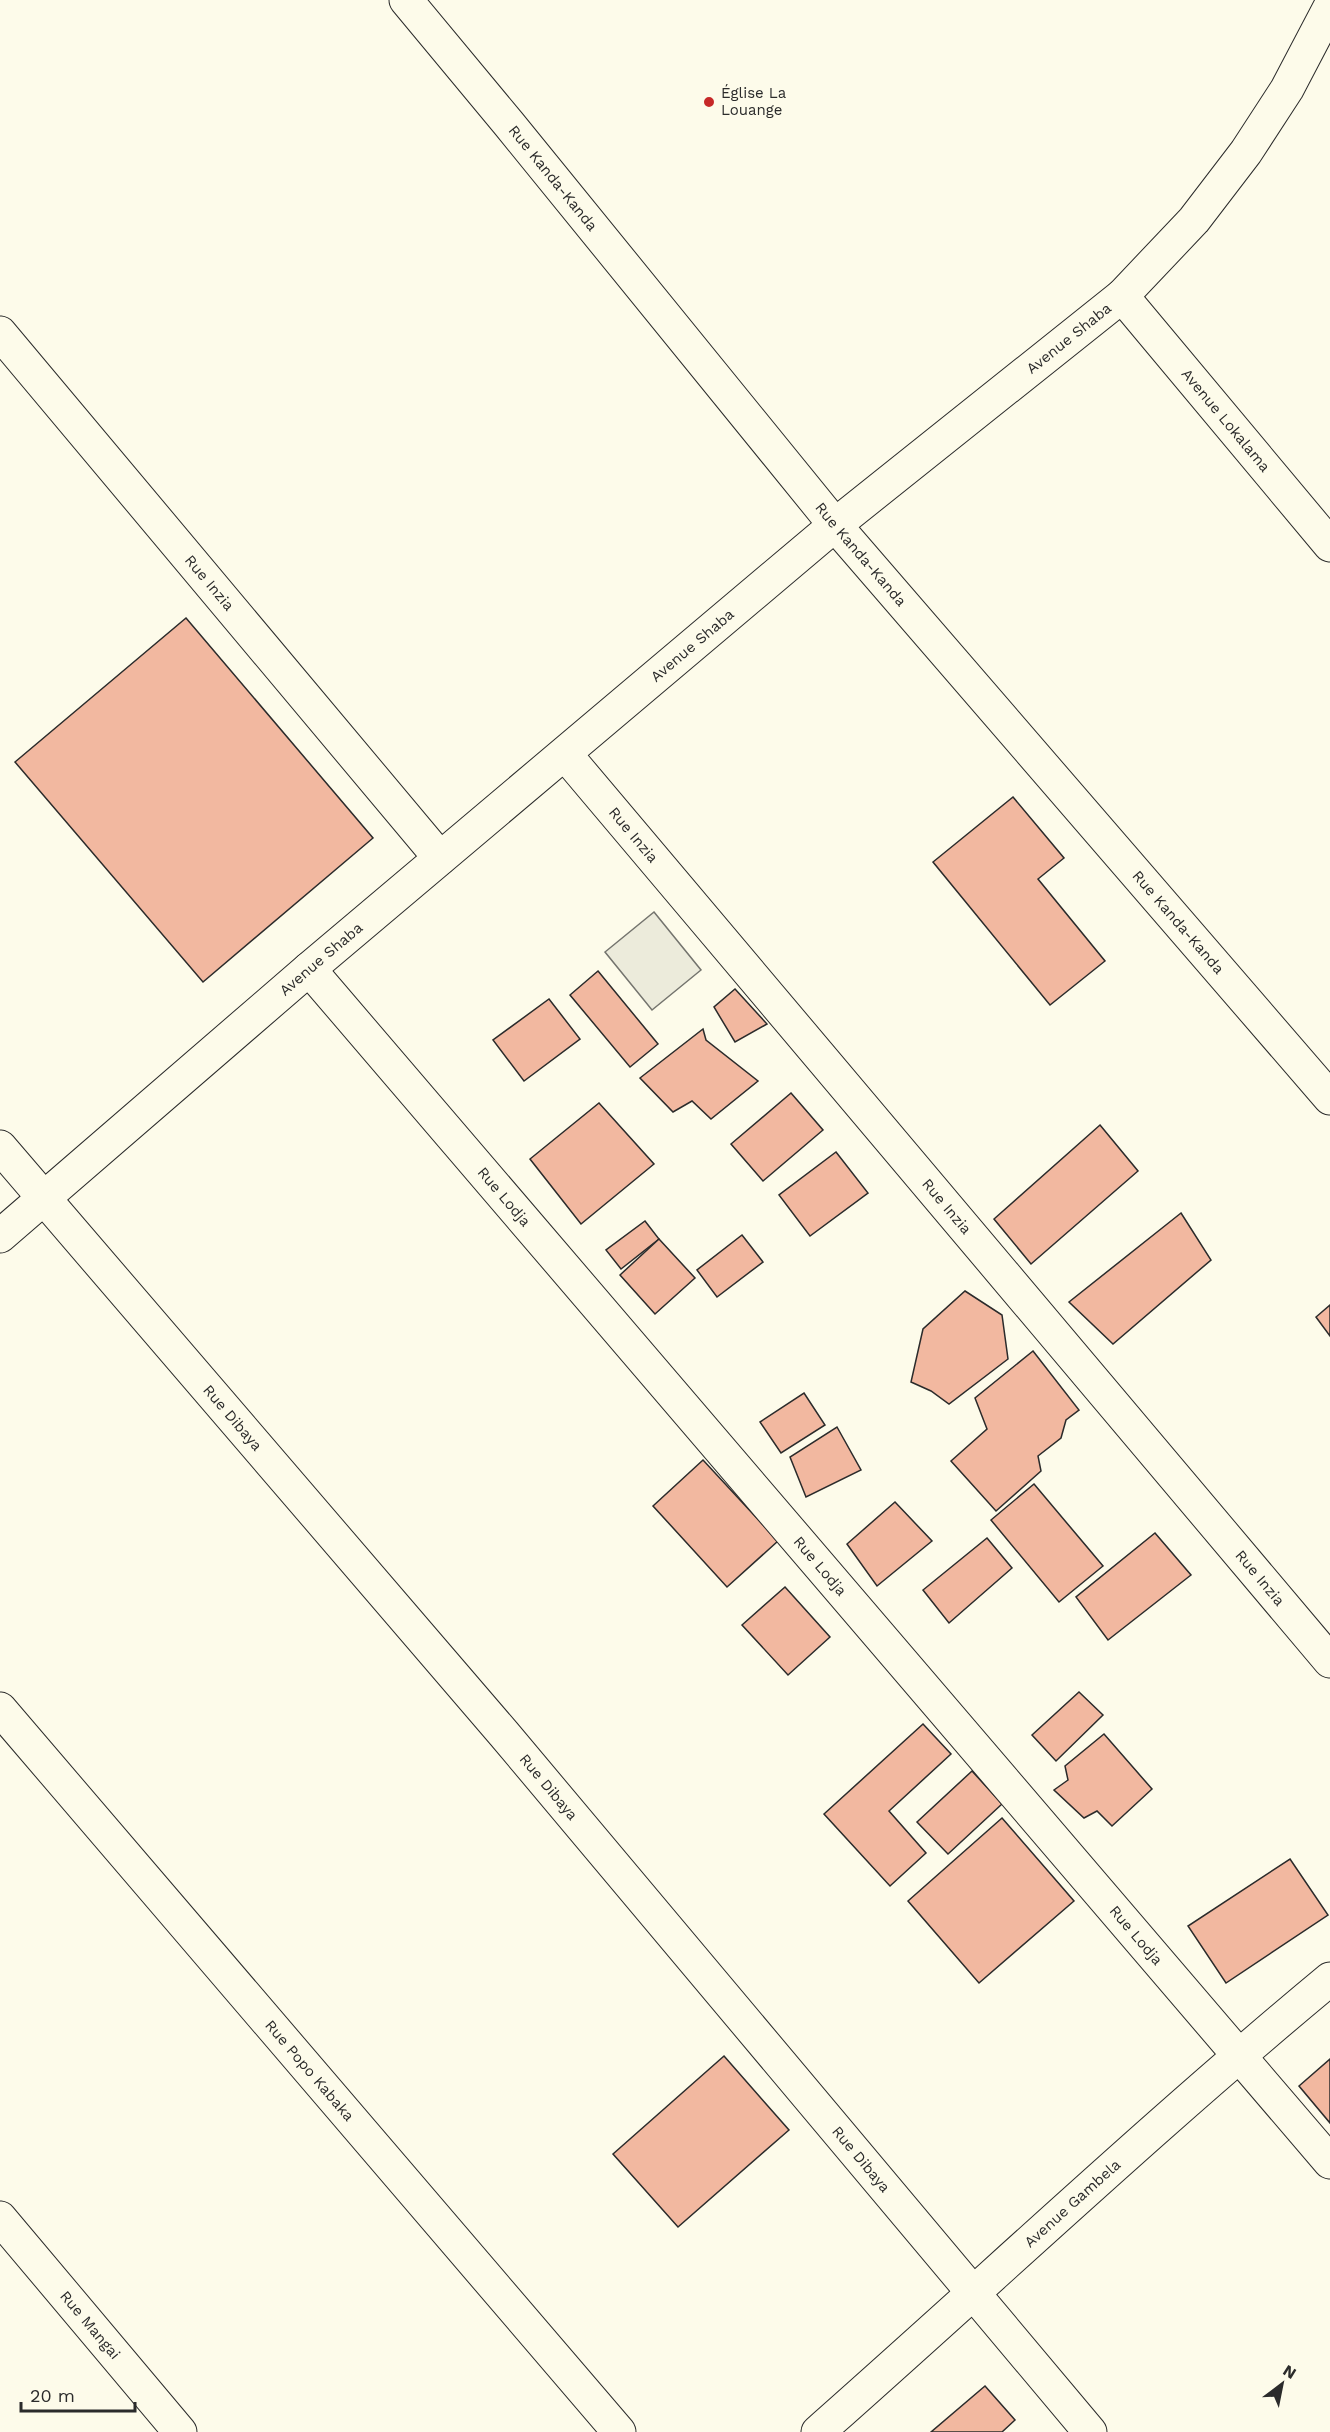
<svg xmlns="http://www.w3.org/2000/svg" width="1330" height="2432" viewBox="0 0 1330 2432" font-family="'Work Sans',sans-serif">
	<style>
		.green { fill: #ecebdb; stroke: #74746e; stroke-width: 1.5 }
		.building { fill: #f2b8a0; stroke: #2b2b2b; stroke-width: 1.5 }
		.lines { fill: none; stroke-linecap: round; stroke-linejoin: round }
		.minor-casing { stroke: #2b2b2b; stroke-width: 35 }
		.minor { stroke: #fdfbea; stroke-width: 33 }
		.poi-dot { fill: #c62828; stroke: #fdfbea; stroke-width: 2 }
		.labels { text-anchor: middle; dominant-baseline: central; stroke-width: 4.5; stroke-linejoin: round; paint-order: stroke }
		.poi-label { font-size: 15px; fill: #2b2b2b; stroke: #fdfbea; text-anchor: start }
		.street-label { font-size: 15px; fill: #2b2b2b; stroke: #fdfbea }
	</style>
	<rect width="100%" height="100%" fill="#fdfbea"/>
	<!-- green -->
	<polygon class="green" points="654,912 701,970 652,1010 605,952"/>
	<!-- building -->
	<g class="building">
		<polygon points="186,618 373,838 203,982 15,762"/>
		<polygon points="1013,797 1064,858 1038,879 1105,961 1050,1005 933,862"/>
		<polygon points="598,971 658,1044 630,1067 570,995"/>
		<polygon points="735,989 767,1024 735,1042 714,1007"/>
		<polygon points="549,999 580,1039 524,1081 493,1040"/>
		<polygon points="703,1029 706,1040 758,1081 711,1119 692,1101 673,1112 640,1078"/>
		<polygon points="791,1093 823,1130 763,1181 731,1144"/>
		<polygon points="599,1103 654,1164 581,1224 530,1159"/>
		<polygon points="1100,1125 1138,1171 1031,1264 994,1219"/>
		<polygon points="836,1152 868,1193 810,1236 779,1195"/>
		<polygon points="1181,1213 1211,1260 1113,1344 1069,1302"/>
		<polygon points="645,1221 659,1239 621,1269 606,1250"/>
		<polygon points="742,1235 763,1262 717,1297 697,1270"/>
		<polygon points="659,1239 695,1278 655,1314 620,1275"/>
		<polygon points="965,1291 1002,1315 1008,1359 949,1404 931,1391 911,1382 923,1329"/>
		<polygon points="1330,1305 1330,1336 1316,1317"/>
		<polygon points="1033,1351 1079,1410 1066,1420 1061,1438 1038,1456 1041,1471 996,1511 951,1461 987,1429 975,1398"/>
		<polygon points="804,1393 825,1425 781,1453 760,1422"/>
		<polygon points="837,1427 861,1470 806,1497 790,1457"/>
		<polygon points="703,1460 778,1541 727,1587 653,1506"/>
		<polygon points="1034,1484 1103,1566 1059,1602 991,1520"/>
		<polygon points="895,1502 932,1541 877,1586 847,1544"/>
		<polygon points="1155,1533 1191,1575 1108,1640 1076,1597"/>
		<polygon points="987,1538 1012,1568 949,1623 923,1590"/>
		<polygon points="785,1587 830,1637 788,1675 742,1625"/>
		<polygon points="1079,1692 1103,1715 1056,1761 1032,1735"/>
		<polygon points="923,1724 951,1754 889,1811 926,1853 890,1886 824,1814"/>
		<polygon points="1104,1734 1152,1789 1112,1826 1097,1811 1084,1818 1054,1790 1068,1780 1065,1766"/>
		<polygon points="972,1771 1002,1804 948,1854 917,1822"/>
		<polygon points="1002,1818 1074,1901 979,1983 908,1901"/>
		<polygon points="1290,1859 1328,1915 1226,1983 1188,1926"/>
		<polygon points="724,2056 789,2130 678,2227 613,2154"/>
		<polygon points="1330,2059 1330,2123 1299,2086"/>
		<polygon points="985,2386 1015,2420 1002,2432 931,2432"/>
	</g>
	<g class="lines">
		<!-- minor casing -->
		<g class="minor-casing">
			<g id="minor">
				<path id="s1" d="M406 0 509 124 835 525 1330 1098"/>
				<path id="s2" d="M1122 296 1330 545"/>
				<path id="s3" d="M0 333 440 858"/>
				<path id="s4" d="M565 754 1330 1661"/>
				<path id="s5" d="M309 969 1330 2162"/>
				<path id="s6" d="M0 1147 504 1734 1090 2432"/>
				<path id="s7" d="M0 1236 309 969 835 525 1122 296 1194 220 1246 152 1287 89 1330 7"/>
				<path id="s8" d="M0 1709 619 2432"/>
				<path id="s9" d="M0 2218 180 2432"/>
				<path id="s10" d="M818 2432C989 2281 1155 2124 1330 1979"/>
			</g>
		</g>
		<!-- minor -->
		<use href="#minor" class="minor"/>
	</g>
	<!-- markers -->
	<circle class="poi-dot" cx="709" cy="102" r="6"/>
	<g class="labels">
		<!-- poi labels -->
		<g class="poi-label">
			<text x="721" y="93">Église La<tspan x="721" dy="17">Louange</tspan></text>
		</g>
		<!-- street labels -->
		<g class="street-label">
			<text stroke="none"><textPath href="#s1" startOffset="231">Rue Kanda-Kanda</textPath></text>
			<text stroke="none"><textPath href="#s7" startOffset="1396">Avenue Shaba</textPath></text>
			<text stroke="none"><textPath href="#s2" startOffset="162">Avenue Lokalama</textPath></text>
			<text stroke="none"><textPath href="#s1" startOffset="717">Rue Kanda-Kanda</textPath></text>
			<text stroke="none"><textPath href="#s3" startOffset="326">Rue Inzia</textPath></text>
			<text stroke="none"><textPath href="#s7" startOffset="910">Avenue Shaba</textPath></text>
			<text stroke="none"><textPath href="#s4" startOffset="106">Rue Inzia</textPath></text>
			<text stroke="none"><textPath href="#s1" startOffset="1203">Rue Kanda-Kanda</textPath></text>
			<text stroke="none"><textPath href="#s7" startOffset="424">Avenue Shaba</textPath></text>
			<text stroke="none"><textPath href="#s5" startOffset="300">Rue Lodja</textPath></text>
			<text stroke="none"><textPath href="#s4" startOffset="592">Rue Inzia</textPath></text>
			<text stroke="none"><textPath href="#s6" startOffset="357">Rue Dibaya</textPath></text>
			<text stroke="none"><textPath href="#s5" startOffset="786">Rue Lodja</textPath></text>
			<text stroke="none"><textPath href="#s4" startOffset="1078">Rue Inzia</textPath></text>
			<text stroke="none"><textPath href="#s6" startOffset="843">Rue Dibaya</textPath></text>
			<text stroke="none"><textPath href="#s5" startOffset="1272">Rue Lodja</textPath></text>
			<text stroke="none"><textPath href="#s8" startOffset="476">Rue Popo Kabaka</textPath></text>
			<text stroke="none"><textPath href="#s6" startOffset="1329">Rue Dibaya</textPath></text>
			<text stroke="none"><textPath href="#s10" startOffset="342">Avenue Gambela</textPath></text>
			<text stroke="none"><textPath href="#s9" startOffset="140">Rue Mangai</textPath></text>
		</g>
	</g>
	<!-- north arrow -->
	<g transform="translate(1282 2384) rotate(32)" stroke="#fdfbea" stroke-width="4.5" paint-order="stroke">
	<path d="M0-4.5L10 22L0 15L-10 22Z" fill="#2b2b2b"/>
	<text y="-9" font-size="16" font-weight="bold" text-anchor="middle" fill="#2b2b2b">N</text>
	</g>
	<!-- scale -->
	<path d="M21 2402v9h114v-9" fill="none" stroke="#2b2b2b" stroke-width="3"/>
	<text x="30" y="2402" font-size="18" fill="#2b2b2b" stroke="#fdfbea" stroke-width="4.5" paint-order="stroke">20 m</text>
</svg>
